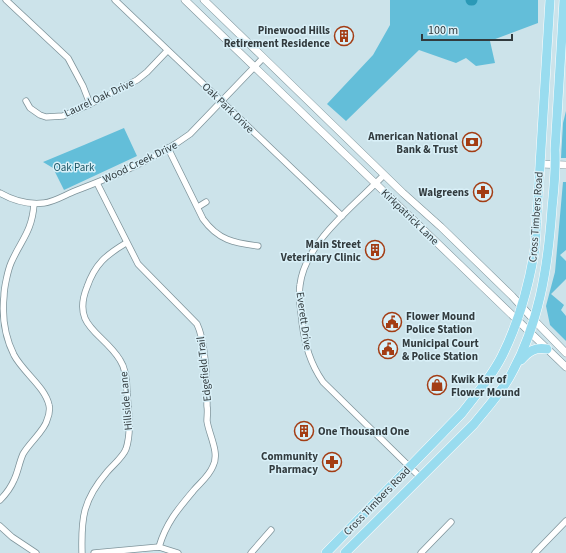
<svg xmlns="http://www.w3.org/2000/svg" width="566" height="553" viewBox="0 0 566 553" font-family="'Source Sans 3',sans-serif">
	<style>
		.green { fill: #63bed9 }
		.lines { fill: none; stroke-linecap: round; stroke-linejoin: round }
		.river { stroke: #2b99b6; stroke-width: 11 }
		.minor-casing { stroke: #7f949b; stroke-width: 7 }
		.tertiary-casing { stroke: #7f949b; stroke-width: 8 }
		.primary-casing { stroke: #fff; stroke-width: 10 }
		.minor { stroke: #fff; stroke-width: 5.5 }
		.tertiary { stroke: #fff; stroke-width: 7 }
		.primary { stroke: #99dcef; stroke-width: 9 }
		.labels { text-anchor: middle; dominant-baseline: central; stroke-width: 3; stroke-linejoin: round; paint-order: stroke }
		.poi-label { font-size: 11px; font-weight: bold; fill: #323b3e; stroke: #d9f0f8; text-anchor: end }
		.street-label { font-size: 11px; fill: #323b3e; stroke: #d9f0f8 }
		.park-label { font-size: 11px; fill: #1b5565; stroke: #d9f0f8 }
	</style>
	<rect width="100%" height="100%" fill="#cce3ea"/>
	<!-- green -->
	<g class="green">
		<polygon points="390,0 538,0 538,23 490,41 495,63 476,66 466,58 456,63 419,50 346,121 327,104 373,55 390,25"/>
		<polygon points="566,111 566,158 561,158 563,123"/>
		<polygon points="124,128 137,156 64,190 53,168 43,162 84,145"/>
		<polygon points="563,182 566,182 566,250 560,255 566,261 566,279 551,294 564,305 561,310 566,316 566,341 550,325 546,306 555,272"/>
	</g>
	<g class="lines">
		<!-- river -->
		<polyline class="river" points="471,0 472,0"/>
		<!-- minor casing -->
		<g class="minor-casing">
			<g id="minor">
				<polyline points="6,0 68,58 83,86 90,104"/>
				<polyline points="115,0 342,216"/>
				<polyline points="26,101 30,108 40,115 46,117 63,116 90,104 137,80 147,72 167,51"/>
				<path d="M168 148 203 219C218 240 234 243 258 246"/>
				<path d="M384 175C355 205 305 242 300 285 298 297 301 310 302 322 305 345 310 363 323 382L420 477"/>
				<path d="M97 183 138 264 197 324C206 343 207 384 207 406 208 411 207 416 207 421 209 435 220 453 213 466 209 476 201 482 194 490 178 509 166 523 159 547"/>
				<path d="M0 193C14 201 27 205 44 203 54 202 65 195 75 191 114 176 156 159 190 134L263 58"/>
				<polyline points="198,207 206,202"/>
				<path d="M0 500C5 495 11 487 14 480 18 472 19 463 23 454 29 443 45 430 47 420 49 415 50 409 49 405 45 387 23 372 14 355 5 337 2 315 4 296 4 288 8 270 11 263 21 240 32 232 34 204"/>
				<polyline points="0,526 12,537 36,553"/>
				<path d="M82 553C81 518 83 500 107 472 113 465 123 457 126 449 132 431 128 410 127 392 127 382 126 369 120 360 103 332 71 327 87 287 95 264 106 255 126 243"/>
				<polyline points="94,553 159,547 178,553"/>
				<polyline points="251,553 271,530"/>
				<polyline points="421,553 451,522"/>
				<polyline points="535,553 566,521"/>
			</g>
		</g>
		<!-- tertiary casing -->
		<g class="tertiary-casing">
			<g id="tertiary">
				<polyline points="185,0 566,367"/>
				<polyline points="204,0 403,193 441,227 512,296 534,320 566,353"/>
				<polyline points="540,164 566,165"/>
			</g>
		</g>
		<!-- primary casing -->
		<g class="primary-casing">
			<g id="primary">
				<path d="M521 360C529 351 535 347 547 349"/>
				<path d="M326 553 462 413C476 395 492 376 502 356 519 322 529 285 535 248L550 0"/>
				<path d="M345 553 474 424C486 409 499 395 509 378 539 326 548 267 552 208 554 189 556 169 555 150L564 0"/>
			</g>
		</g>
		<!-- minor -->
		<use href="#minor" class="minor"/>
		<!-- tertiary -->
		<use href="#tertiary" class="tertiary"/>
		<!-- primary -->
		<use href="#primary" class="primary"/>
	</g>
	<!-- icons -->
	<defs>
		<g id="building-ring" transform="scale(1)"><circle r="9.5" fill="#d9f0f8" stroke="#a33d14" stroke-width="1.5"/><path d="M-4-6H4V6H1V3H-1V6H-4ZM-2.5-4.3h1.7v1.8h-1.7ZM.8-4.3h1.7v1.8H.8ZM-2.5-1h1.7V.8h-1.7ZM.8-1h1.7V.8H.8Z" fill="#a33d14"/></g>
		<g id="bank-ring" transform="scale(1)"><circle r="9.5" fill="#d9f0f8" stroke="#a33d14" stroke-width="1.5"/><path d="M-6-4H6V4H-6ZM0-2.3a2.3 2.3 0 1 0 0 4.6a2.3 2.3 0 1 0 0-4.6Z" fill="#a33d14"/></g>
		<g id="pharmacy-ring" transform="scale(1)"><circle r="9.5" fill="#d9f0f8" stroke="#a33d14" stroke-width="1.5"/><path d="M-2-6h4v4h4v4h-4v4h-4v-4h-4v-4h4Z" fill="#a33d14"/></g>
		<g id="civic-ring" transform="scale(1)"><circle r="9.5" fill="#d9f0f8" stroke="#a33d14" stroke-width="1.5"/><path d="M-.6-6.5H3V-4.5H.6V-3L4-1V1h2V6H-6V1h2V-1L-.6-3ZM-1.2 2.5V6h2.4V2.5Z" fill="#a33d14"/></g>
		<g id="shop-ring" transform="scale(1)"><circle r="9.5" fill="#d9f0f8" stroke="#a33d14" stroke-width="1.5"/><path d="M-5-2.5h2.3a2.7 3.5 0 0 1 5.4 0H5L5.5 6h-11ZM-1.5-2.5h3a1.5 2.3 0 0 0-3 0Z" fill="#a33d14"/></g>
	</defs>
	<g fill-rule="evenodd">
		<use href="#building-ring" x="344" y="36"/>
		<use href="#bank-ring" x="472" y="142"/>
		<use href="#pharmacy-ring" x="483" y="192"/>
		<use href="#building-ring" x="375" y="250"/>
		<use href="#civic-ring" x="392" y="322"/>
		<use href="#civic-ring" x="388" y="349"/>
		<use href="#shop-ring" x="437" y="385"/>
		<use href="#building-ring" x="304" y="431"/>
		<use href="#pharmacy-ring" x="332" y="462"/>
	</g>
	<g class="labels">
		<!-- poi labels -->
		<g class="poi-label">
			<text x="330" y="30">Pinewood Hills<tspan x="330" dy="13">Retirement Residence</tspan></text>
			<text x="458" y="136">American National<tspan x="458" dy="13">Bank &amp; Trust</tspan></text>
			<text x="469" y="192">Walgreens</text>
			<text x="361" y="244">Main Street<tspan x="361" dy="13">Veterinary Clinic</tspan></text>
			<text x="406" y="316" text-anchor="start">Flower Mound<tspan x="406" dy="13">Police Station</tspan></text>
			<text x="402" y="343" text-anchor="start">Municipal Court<tspan x="402" dy="13">&amp; Police Station</tspan></text>
			<text x="451" y="379" text-anchor="start">Kwik Kar of<tspan x="451" dy="13">Flower Mound</tspan></text>
			<text x="318" y="431" text-anchor="start">One Thousand One</text>
			<text x="318" y="456">Community<tspan x="318" dy="13">Pharmacy</tspan></text>
		</g>
		<!-- street labels -->
		<g class="street-label">
			<text transform="translate(99 98) rotate(-25)">Laurel Oak Drive</text>
			<text transform="translate(228 108) rotate(44)">Oak Park Drive</text>
			<text transform="translate(140 162) rotate(-26)">Wood Creek Drive</text>
			<text transform="translate(410 217) rotate(44)">Kirkpatrick Lane</text>
			<text transform="translate(536 217) rotate(-86)">Cross Timbers Road</text>
			<text transform="translate(304 321) rotate(82)">Everett Drive</text>
			<text transform="translate(204 369) rotate(-96)">Edgefield Trail</text>
			<text transform="translate(126 401) rotate(-95)">Hillside Lane</text>
			<text transform="translate(377 501) rotate(-46)">Cross Timbers Road</text>
		</g>
		<!-- park labels -->
		<g class="park-label">
			<text x="74" y="167">Oak Park</text>
		</g>
	</g>
	<!-- scale -->
	<path d="M422 34v6h90v-6" fill="none" stroke="#323b3e" stroke-width="2"/>
	<text x="428" y="34" font-size="12" fill="#323b3e" stroke="#d9f0f8" stroke-width="3" paint-order="stroke">100 m</text>
</svg>
